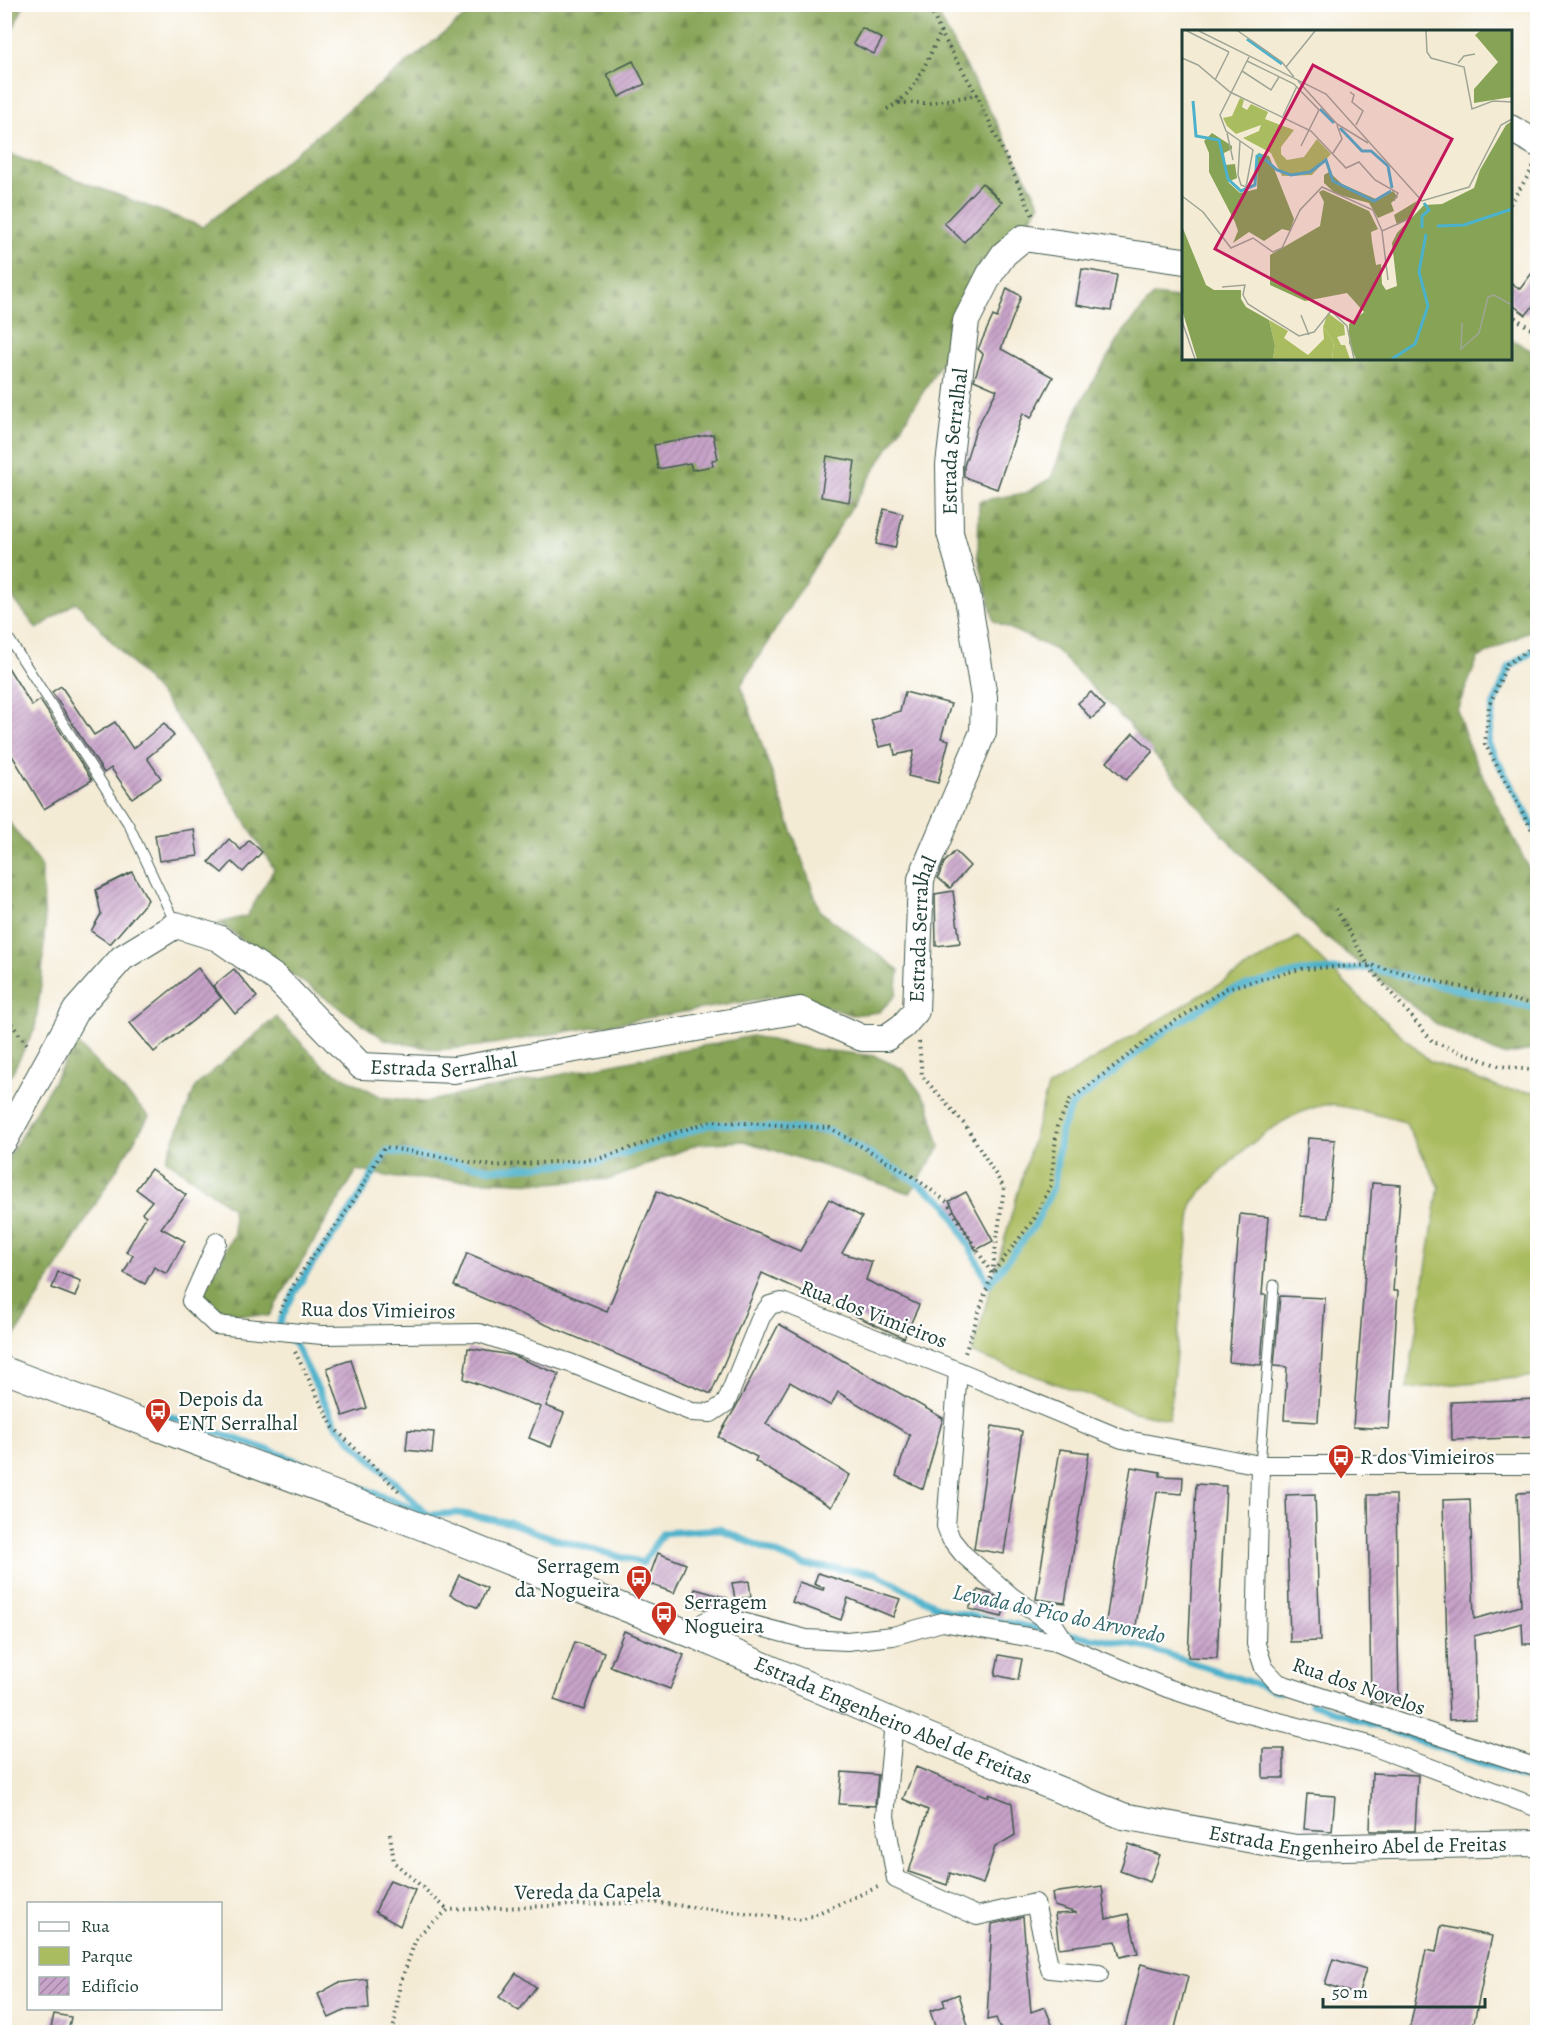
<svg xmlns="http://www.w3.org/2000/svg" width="1542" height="2037" viewBox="0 0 1542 2037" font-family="Alegreya,serif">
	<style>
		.green { fill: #aabc60; stroke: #647c4a; stroke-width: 1.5 }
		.forest { fill: url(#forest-firs); stroke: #537045; stroke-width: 1.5 }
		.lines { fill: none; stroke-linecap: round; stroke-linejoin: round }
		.stream { stroke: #4cb1cb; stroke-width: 7 }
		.building { fill: url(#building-hatch) }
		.lane-casing { stroke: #3f574c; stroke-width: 11 }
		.street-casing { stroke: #3f574c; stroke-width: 20 }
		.secondary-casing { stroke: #3f574c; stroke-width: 28 }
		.path { stroke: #3f574c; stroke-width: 4; stroke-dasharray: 1.5 4.5; stroke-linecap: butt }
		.lane { stroke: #fff; stroke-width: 9 }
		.street { stroke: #fff; stroke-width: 18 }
		.secondary { stroke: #fff; stroke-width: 26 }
		.labels { text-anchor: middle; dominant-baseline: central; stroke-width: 4.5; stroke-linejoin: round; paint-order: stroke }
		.street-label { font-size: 21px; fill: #1f3d34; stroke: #fff }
		.poi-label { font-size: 21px; fill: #1f3d34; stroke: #fff; text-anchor: start }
		.water-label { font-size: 22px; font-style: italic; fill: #2f6669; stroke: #fff }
		.inset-river { fill: none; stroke: #4cb1cb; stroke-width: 3 }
		.inset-road { fill: none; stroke: #9fa595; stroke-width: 1.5 }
		.view { fill: #c2185b; fill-opacity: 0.15; stroke: #c2185b; stroke-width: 3 }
		.inset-edge { fill: none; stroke: #1f3d34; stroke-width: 3 }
	</style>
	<defs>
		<pattern id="forest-firs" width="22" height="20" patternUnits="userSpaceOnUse" patternTransform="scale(1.5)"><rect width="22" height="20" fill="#87a456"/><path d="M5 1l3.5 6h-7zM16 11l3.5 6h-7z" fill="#6e8748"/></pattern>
		<pattern id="building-hatch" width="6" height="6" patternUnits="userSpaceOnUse" patternTransform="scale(1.5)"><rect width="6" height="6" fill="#c8a3c9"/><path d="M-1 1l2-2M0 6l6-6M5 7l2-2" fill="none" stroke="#a286a4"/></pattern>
	</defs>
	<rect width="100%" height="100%" fill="#fff"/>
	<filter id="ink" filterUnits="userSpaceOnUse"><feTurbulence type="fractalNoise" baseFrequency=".0167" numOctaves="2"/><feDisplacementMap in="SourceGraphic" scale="12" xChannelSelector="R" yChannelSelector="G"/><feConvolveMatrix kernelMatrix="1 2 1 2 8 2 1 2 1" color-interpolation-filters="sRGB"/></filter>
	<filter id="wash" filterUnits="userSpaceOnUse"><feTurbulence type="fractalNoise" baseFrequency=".008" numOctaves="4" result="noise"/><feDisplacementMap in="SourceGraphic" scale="24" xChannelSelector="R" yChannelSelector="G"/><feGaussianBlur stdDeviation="1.35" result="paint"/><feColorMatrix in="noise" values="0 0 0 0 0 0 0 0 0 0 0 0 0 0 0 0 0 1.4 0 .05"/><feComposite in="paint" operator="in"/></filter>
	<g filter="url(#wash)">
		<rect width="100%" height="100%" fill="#f4ebd5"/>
		<!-- green -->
		<path class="green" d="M1298 937 1363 1001 1430 1061 1502 1089 1537 1092V1376L1407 1389 1439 1186 1405 1122C1390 1118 1336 1102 1324 1105 1274 1115 1225 1165 1192 1203L1169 1419 1134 1412 972 1353 1048 1087Z"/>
		<!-- forest -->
		<g class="forest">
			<polygon points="5,4 24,5 5,46 4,5"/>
			<polygon points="479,5 933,5 1040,204 741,685 820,911 899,970 896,995 879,1012 853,1015 785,995 480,1046 436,1050 384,1039 219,923 247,916 274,869 220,780 164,699 76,602 37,629 5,588 4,152 203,227"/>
			<polygon points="1154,295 1183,299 1184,358 1510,358 1511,339 1537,354 1537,627 1478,658 1457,710 1469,748 1537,885 1537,1049 1503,1055 1438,1025 1319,932 1223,835 1127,723 1056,650 994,621 978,556 979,501 1026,493 1051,478 1078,407 1121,335"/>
			<polygon points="5,817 41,865 45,923 42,977 35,1029 5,1086"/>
			<polygon points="276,1017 326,1068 382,1097 424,1102 752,1036 813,1049 875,1056 903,1069 928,1103 940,1147 910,1193 744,1141 698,1144 611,1179 547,1183 397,1178 357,1170 269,1316 229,1314 210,1307 204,1294 234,1233 232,1208 166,1159 196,1086"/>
			<polygon points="76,1043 149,1116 11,1343 5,1322 4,1207 9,1156"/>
		</g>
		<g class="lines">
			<!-- stream -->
			<g class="stream">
				<polyline points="1538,648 1510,666 1493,707 1488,744 1538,834"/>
				<path d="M277 1330C296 1281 319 1256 348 1215 362 1194 374 1172 387 1151L493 1169 599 1162 712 1124 830 1131 909 1177 947 1204 989 1284 1035 1225 1054 1186 1061 1130 1072 1105 1165 1031 1228 991 1300 972 1370 968 1538 1009"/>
				<polyline points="285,1337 295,1344 336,1425 428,1515"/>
				<polyline points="118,1399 277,1453 428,1515 458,1513 511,1523 555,1539 643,1563 663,1533 719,1529 803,1565 875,1573 948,1612 1052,1631"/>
				<polyline points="1063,1633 1148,1648 1280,1692"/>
				<polyline points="1311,1703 1538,1783"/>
			</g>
		</g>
		<g id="blocks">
			<!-- building -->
			<g class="building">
				<polygon points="862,28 882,39 874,54 853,44"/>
				<polygon points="633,61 645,84 619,97 607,74"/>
				<polygon points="982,183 1002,202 964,242 944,223"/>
				<polygon points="1538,265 1538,300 1526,315 1510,303 1510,282 1520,289"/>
				<polygon points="1082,269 1117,275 1111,311 1076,305"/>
				<polygon points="1007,288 1021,296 1001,349 1053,377 1031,418 1023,413 997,489 964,477 964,466 976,429 997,390 974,380 983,354 978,349 993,316 997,318"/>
				<polygon points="713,434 718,459 712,460 713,466 692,470 690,463 658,469 654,445"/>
				<polygon points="827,456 855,461 849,502 821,497"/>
				<polygon points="884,509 903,514 895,548 876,544"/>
				<polygon points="4,661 32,706 40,700 92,780 44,809 4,742"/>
				<polygon points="61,686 94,735 115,722 133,749 164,723 174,736 147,758 161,778 132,798 111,768 104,773 52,692"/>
				<polygon points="905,692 951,704 941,738 949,740 938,783 908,776 914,751 895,755 893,744 879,747 871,720 900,711"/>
				<polygon points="1091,692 1105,707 1091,719 1078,703"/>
				<polygon points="1133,733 1153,751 1126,780 1107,762"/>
				<polygon points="194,829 198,856 159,861 155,835"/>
				<polygon points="229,839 241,850 249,840 262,852 243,872 232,862 222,873 209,862"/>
				<polygon points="955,851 970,866 950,888 938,878 944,863"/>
				<polygon points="132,872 148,900 110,944 91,931 101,914 96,890"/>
				<polygon points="953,891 960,943 936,946 935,894"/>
				<polygon points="198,968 221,998 154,1052 130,1023"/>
				<polygon points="234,969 257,997 235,1014 213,986"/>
				<polygon points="1308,1138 1335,1140 1328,1218 1301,1216"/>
				<polygon points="151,1169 186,1195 161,1228 185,1241 167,1274 154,1267 145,1284 124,1273 133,1255 126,1252 146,1216 142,1213 152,1201 136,1189"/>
				<polygon points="1372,1183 1401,1185 1393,1291 1398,1291 1389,1429 1353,1427"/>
				<polygon points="657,1191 800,1251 829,1199 862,1217 842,1253 872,1262 866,1280 919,1305 904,1338 762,1273 711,1394 454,1286 467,1253 607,1311"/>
				<polygon points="966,1192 993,1241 976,1250 949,1201"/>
				<polygon points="1240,1214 1268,1217 1262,1295 1266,1295 1261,1365 1229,1362"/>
				<polygon points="58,1272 81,1281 75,1297 52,1288"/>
				<polygon points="1280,1296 1325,1298 1318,1422 1284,1420 1287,1367 1274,1366"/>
				<polygon points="779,1324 943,1418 923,1489 896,1476 910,1435 838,1392 831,1406 790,1382 766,1424 850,1475 831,1507 755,1461 757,1457 718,1437 736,1407"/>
				<polygon points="468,1348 511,1355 559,1374 546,1406 564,1413 551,1447 529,1438 541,1407 464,1379"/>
				<polygon points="351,1360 367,1408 343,1416 327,1368"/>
				<polygon points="1538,1399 1538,1437 1452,1440 1451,1402"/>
				<polygon points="992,1426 1022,1431 1004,1554 974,1549"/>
				<polygon points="408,1430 434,1432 432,1453 406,1450"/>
				<polygon points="1060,1449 1089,1453 1065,1603 1036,1599"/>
				<polygon points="1131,1467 1160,1472 1160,1476 1183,1477 1182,1494 1157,1492 1135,1632 1105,1627"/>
				<polygon points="1196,1484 1226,1486 1217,1658 1188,1657"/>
				<polygon points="1538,1492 1538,1644 1523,1644 1522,1623 1474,1636 1476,1719 1449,1720 1443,1500 1470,1499 1474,1619 1521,1606 1517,1493"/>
				<polygon points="1315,1494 1320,1641 1290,1642 1286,1495"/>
				<polygon points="1368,1495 1396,1495 1399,1703 1371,1702"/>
				<polygon points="658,1553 686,1564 674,1593 647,1583"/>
				<polygon points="818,1573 900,1599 893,1617 848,1598 841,1620 792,1602 799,1582 823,1590 824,1588 814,1584"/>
				<polygon points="459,1575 487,1588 478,1608 450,1595"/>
				<polygon points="749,1581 751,1597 735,1599 732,1583"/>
				<polygon points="695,1589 728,1598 726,1607 705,1609 690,1605"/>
				<polygon points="978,1590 991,1594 1005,1606 1002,1617 969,1609"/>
				<polygon points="624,1631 684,1655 670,1689 610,1666"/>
				<polygon points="575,1642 604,1652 584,1710 554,1700"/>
				<polygon points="999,1655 1022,1659 1018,1680 995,1675"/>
				<rect x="1263" y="1749" width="21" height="29"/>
				<polygon points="916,1767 989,1797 989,1794 1012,1803 1015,1835 995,1847 983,1884 950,1873 947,1885 909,1872 928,1810 903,1799"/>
				<polygon points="842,1772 878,1775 875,1806 839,1804"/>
				<polygon points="1372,1773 1418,1775 1415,1831 1370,1831"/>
				<polygon points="1307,1794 1335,1796 1332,1831 1304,1829"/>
				<polygon points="1129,1844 1160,1855 1150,1882 1120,1871"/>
				<polygon points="390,1880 415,1890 400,1926 375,1912"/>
				<polygon points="1102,1886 1106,1919 1128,1914 1138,1953 1120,1957 1116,1941 1059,1948 1055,1914 1077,1913 1054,1906 1052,1893"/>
				<polygon points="1023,1917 1031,2012 1045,2007 1055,2032 1002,2032 996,2018 987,2020 992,1924"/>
				<polygon points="1441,1926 1492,1936 1472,2032 1409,2032 1426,1950 1436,1952"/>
				<polygon points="1333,1959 1366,1969 1358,1995 1325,1984"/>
				<polygon points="1141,1964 1188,1976 1174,2032 1124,2032"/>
				<polygon points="516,1973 536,1987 519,2011 499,1997"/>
				<polygon points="367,1979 369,2009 346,2010 329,2018 318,1994 338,1983"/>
				<polygon points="959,1994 968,2026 949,2032 937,2032 930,2011 945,2006 943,2000"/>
				<polygon points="54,2014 71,2017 68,2032 50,2032"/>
			</g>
		</g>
	</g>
	<g filter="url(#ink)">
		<use href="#blocks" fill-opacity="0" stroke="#3f574c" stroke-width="1.5"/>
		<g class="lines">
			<!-- lane casing -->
			<g class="lane-casing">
				<g id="lane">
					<polyline points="4,631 129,825 175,923"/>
					<polyline points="1260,1465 1274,1285"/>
				</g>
			</g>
			<!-- street casing -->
			<g class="street-casing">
				<g id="street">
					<polyline points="217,1242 191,1301 216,1325 322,1335 479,1333 570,1363 692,1412 711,1413 726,1403 761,1317 770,1305 782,1302 958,1371 1122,1439 1260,1465 1538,1465"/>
					<polyline points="958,1371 946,1526 951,1539 963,1554 1012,1597 1055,1626 1067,1645"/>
					<polyline points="1260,1465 1256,1644 1264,1668 1278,1683 1538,1768"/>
					<polyline points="698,1637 704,1622 715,1617 727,1618 806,1639 847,1641 893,1636 942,1622 1056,1642 1167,1688 1237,1711 1372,1746 1538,1808"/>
					<polyline points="894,1722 885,1816 896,1879 977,1916 1035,1903 1050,1969 1099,1974"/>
				</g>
			</g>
			<!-- secondary casing -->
			<g class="secondary-casing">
				<g id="secondary">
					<polyline points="1510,128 1538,144"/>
					<path id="s1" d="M4 1141 76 1010 122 958 176 925 218 938 277 979 361 1066 454 1070 800 1010 862 1038H886L903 1026 916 1011 921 879 983 732 984 697 967 592 950 533 949 465 966 321 990 274 1004 254 1023 238 1184 261"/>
					<path id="s2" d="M4 1370 425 1528 698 1637 894 1722 1123 1816 1296 1848 1538 1843"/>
				</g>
			</g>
			<!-- path -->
			<g class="path">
				<polyline points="928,4 941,33 977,95 1033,216"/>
				<polyline points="899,103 929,103 977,95"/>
				<path d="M887 109C916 95 926 61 940 34"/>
				<polyline points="1510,204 1535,165"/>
				<polyline points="1510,314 1538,334"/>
				<polyline points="1538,644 1507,664 1489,706 1485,744 1538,841"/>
				<polyline points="1336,909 1370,968 1433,1042 1499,1066 1538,1071"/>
				<polyline points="4,1014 29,1047"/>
				<polyline points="919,1042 922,1076 966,1126 1004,1188 992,1274 965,1353"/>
				<path d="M280 1312C295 1276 321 1246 344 1215 359 1194 371 1169 385 1147L493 1166 598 1159 711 1121 830 1128 911 1175 947 1202 992 1274 1034 1219 1051 1185 1057 1127 1070 1100 1164 1028 1227 988 1300 969 1370 965 1538 1006"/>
				<polyline points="295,1352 333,1427 401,1493"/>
				<polyline points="390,1834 394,1862 448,1910"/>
				<polyline points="393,2032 400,1984 417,1936 448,1910 650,1902 802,1920 880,1886"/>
			</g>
			<!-- lane -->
			<use href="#lane" class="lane"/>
			<!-- street -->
			<use href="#street" class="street"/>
			<!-- secondary -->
			<use href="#secondary" class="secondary"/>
		</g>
	</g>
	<!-- icons -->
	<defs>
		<g id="bus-pin" transform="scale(1.35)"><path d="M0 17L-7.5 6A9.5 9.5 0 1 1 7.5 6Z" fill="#c8321e" stroke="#fff"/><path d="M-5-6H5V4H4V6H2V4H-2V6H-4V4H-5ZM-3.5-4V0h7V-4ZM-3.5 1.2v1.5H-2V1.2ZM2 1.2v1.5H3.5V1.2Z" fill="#fff"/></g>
	</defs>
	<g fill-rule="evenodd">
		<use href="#bus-pin" x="158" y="1411"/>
		<use href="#bus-pin" x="1341" y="1457"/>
		<use href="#bus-pin" x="639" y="1578"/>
		<use href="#bus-pin" x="664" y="1614"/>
	</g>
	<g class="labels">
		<!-- street labels -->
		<g class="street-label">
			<text stroke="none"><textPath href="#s1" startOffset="1682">Estrada Serralhal</textPath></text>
			<text stroke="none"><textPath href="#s1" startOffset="1178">Estrada Serralhal</textPath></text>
			<text stroke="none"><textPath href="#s1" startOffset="602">Estrada Serralhal</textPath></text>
			<text transform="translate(378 1310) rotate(1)">Rua dos Vimieiros</text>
			<text transform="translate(874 1314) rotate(21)">Rua dos Vimieiros</text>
			<text transform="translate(1359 1686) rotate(19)">Rua dos Novelos</text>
			<text stroke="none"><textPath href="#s2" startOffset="956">Estrada Engenheiro Abel de Freitas</textPath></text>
			<text stroke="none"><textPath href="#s2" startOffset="1442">Estrada Engenheiro Abel de Freitas</textPath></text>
			<text transform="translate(588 1891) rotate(-1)">Vereda da Capela</text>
		</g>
		<!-- poi labels -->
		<g class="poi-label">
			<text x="178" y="1399">Depois da<tspan x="178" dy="24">ENT Serralhal</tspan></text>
			<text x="1360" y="1457">R dos Vimieiros</text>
			<text x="620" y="1566" text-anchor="end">Serragem<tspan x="620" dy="24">da Nogueira</tspan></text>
			<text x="684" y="1602">Serragem<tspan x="684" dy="24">Nogueira</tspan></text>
		</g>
		<!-- water labels -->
		<g class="water-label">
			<text transform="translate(1059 1614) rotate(12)">Levada do Pico do Arvoredo</text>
		</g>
	</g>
	<!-- overview -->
	<g transform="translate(1182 30)">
		<rect width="330" height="330" fill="#f4ebd5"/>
		<path d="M58 68 62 70 60 77 65 80 69 74 86 82 83 89 112 100 99 117V124L105 130 122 127 135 109 149 124 130 145 100 146 89 123 61 108 77 101 79 95 54 104 45 96 41 88 50 86ZM87 290 106 301 102 308 126 325 142 309 141 297 152 312 150 329H91L93 316Z" fill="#aabc60"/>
		<path d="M298 1H330V67L292 73V59L316 32 293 5ZM330 91V329H174L167 313V294L182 282 165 263 123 271 88 255V225L138 196 142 172 137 162 141 160 187 181 196 199 189 202 190 212 194 235 199 234 200 254 204 260 215 256 210 213 215 203 242 175 260 174 292 158 298 140 324 95ZM30 103 50 116V119L42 123 43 135 53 134 55 148 46 152 58 163 75 159 76 123 87 126 112 189 108 201 100 199 82 211 67 202 51 213 56 201 53 192 27 142V123L22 111ZM147 142 160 154 196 170 211 161 216 167 209 173 212 181 196 188 187 173 154 164 142 153V145ZM235 171 227 188 215 195 212 185ZM0 196 24 255 32 260H59V269L64 277 87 290 93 316 91 329H15L0 280Z" fill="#87a456"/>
		<path d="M146 283 162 295 163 305 155 307 159 315H163L168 329H150L152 312 141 297Z" fill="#aabc60"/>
		<path class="inset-river" d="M65 9 100 34M11 71 14 106 37 110 46 149 59 161 73 155 75 126 78 125 95 140 109 145 128 142 144 130 151 151 192 171 209 161M138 79 152 93M158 98 180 121H189L206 136M206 136 210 158M255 196 282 195 330 179M240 198V186L247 180 242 173M210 329 233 314 246 276 237 242 244 204"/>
		<path class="inset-road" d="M5 1 47 22M17 1 144 64 240 171 287 157 319 95 330 89M56 1 100 32 112 47M244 1 245 22 249 28 282 37 290 79 311 71 330 72M0 28 16 35 48 62 129 101 164 138 177 132 193 150 216 163 212 171M65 31 112 54 137 80 119 116M276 33 282 26 293 24M104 37 133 1M60 41 89 60 97 47M33 50 47 22M116 51 155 94 186 113M168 62 172 65 170 72 181 81 174 95M101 86 115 56M45 103 51 130M58 111 56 145 59 155 64 157 71 120 44 101 38 85 67 27M151 123 160 109 155 95M0 166 21 182 49 218 71 208 91 222 100 218 118 180 140 157 191 180 200 201 227 189 238 171M200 201 206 250M40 257 63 255 61 265 66 274 117 306 132 302 149 281 165 296 172 329M119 285 127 305M0 291 13 329M280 293 279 319 297 303 306 267 312 265 330 275"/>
		<path class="view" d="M131 35 270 109 172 293 33 219Z"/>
		<rect width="330" height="330" class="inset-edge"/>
	</g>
	<!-- margin -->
	<rect width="1542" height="2037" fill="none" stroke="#fff" stroke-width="24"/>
	<!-- legend -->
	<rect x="27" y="1902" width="195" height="108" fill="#ffffff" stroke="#a5b1ae" stroke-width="1.5"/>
	<rect x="39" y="1922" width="30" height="9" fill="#ffffff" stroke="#a5b1ae" stroke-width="1.5"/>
	<text x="81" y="1932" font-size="18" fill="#1f3d34">Rua</text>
	<rect x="39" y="1947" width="30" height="18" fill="#aabc60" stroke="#a5b1ae" stroke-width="1.5"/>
	<text x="81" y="1962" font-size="18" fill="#1f3d34">Parque</text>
	<rect x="39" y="1977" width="30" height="18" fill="url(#building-hatch)" stroke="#a5b1ae" stroke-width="1.5"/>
	<text x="81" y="1992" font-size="18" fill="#1f3d34">Edifício</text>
	<!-- scale -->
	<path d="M1323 1998v9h162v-9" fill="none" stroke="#1f3d34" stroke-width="3"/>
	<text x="1332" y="1998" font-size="18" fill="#1f3d34" stroke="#ffffff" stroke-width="4.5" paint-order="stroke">50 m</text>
</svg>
